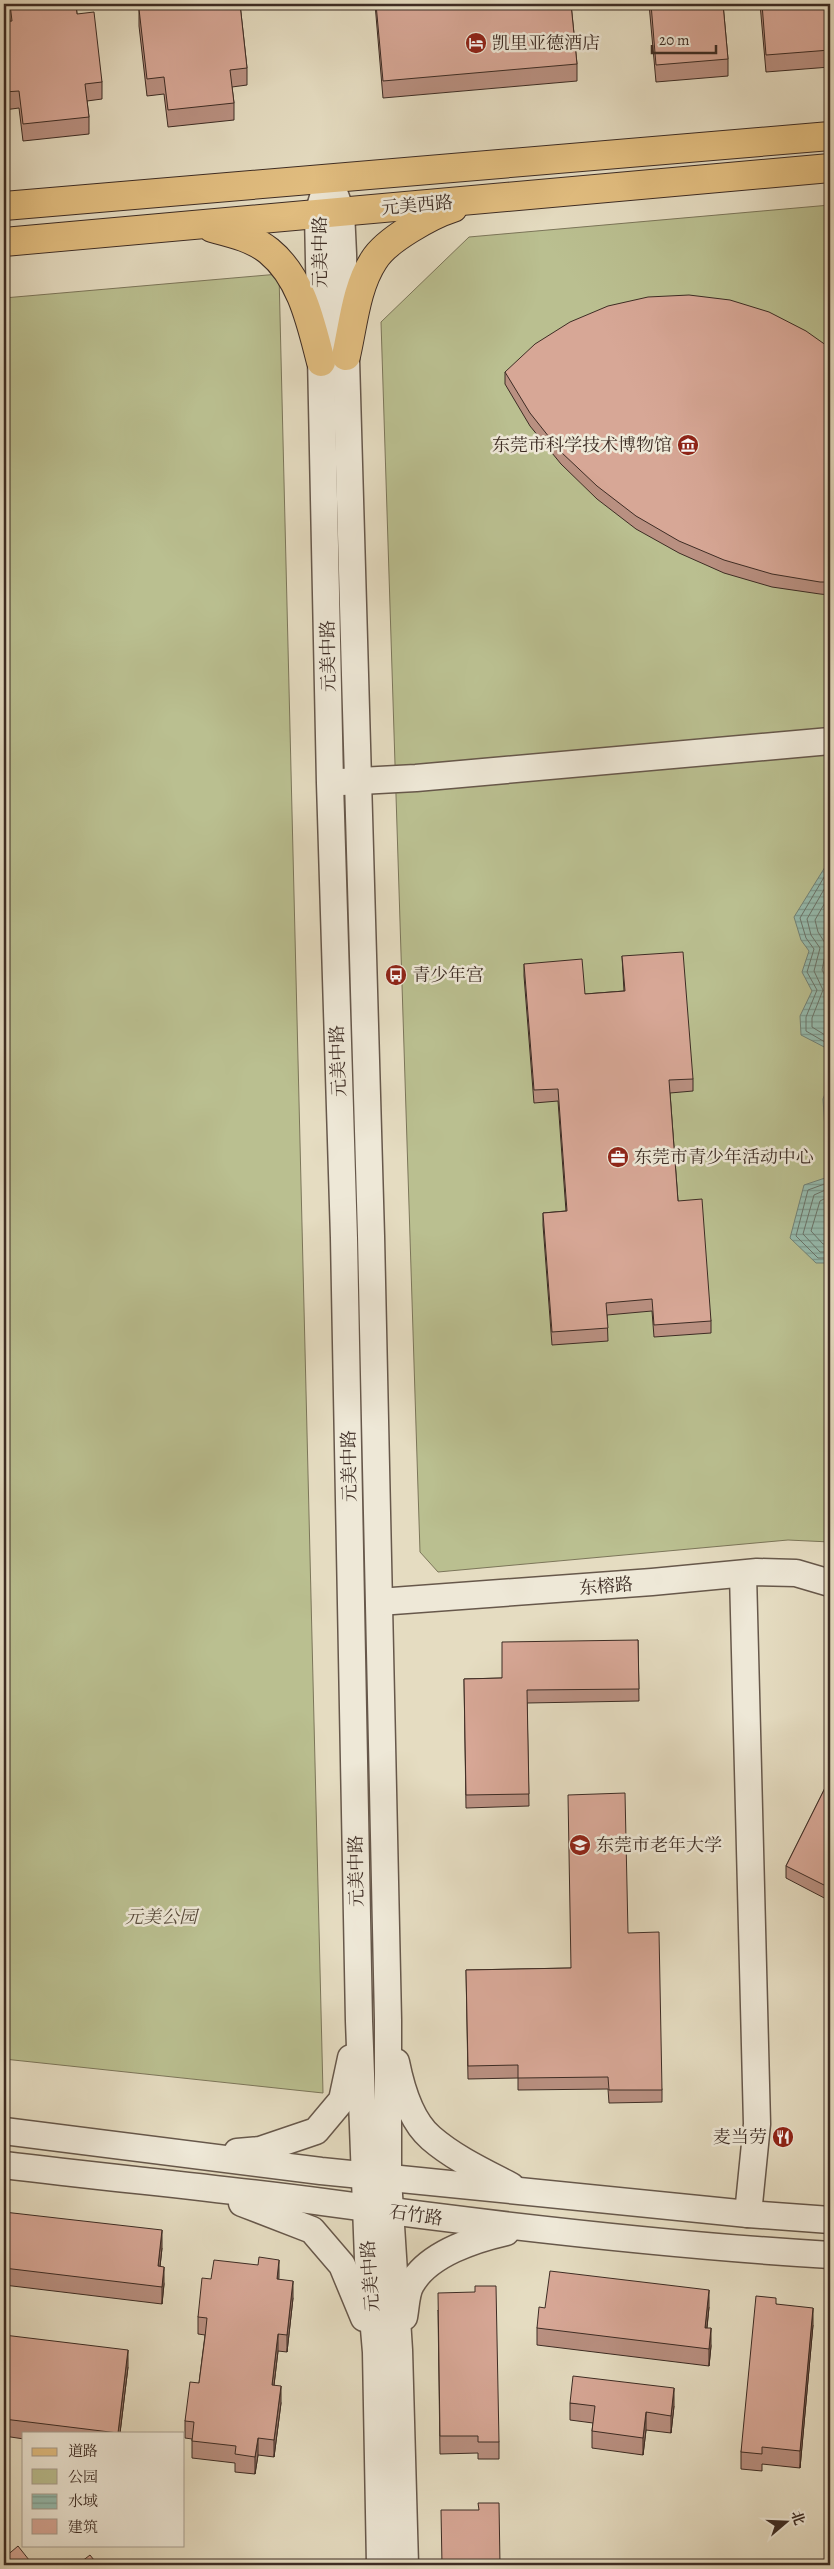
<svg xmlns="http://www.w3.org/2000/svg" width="834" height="2569" viewBox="0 0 834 2569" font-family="Alegreya,'Noto Serif SC',serif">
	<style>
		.green { fill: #babf90; stroke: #7c765a }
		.water { fill: url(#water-rules); stroke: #728277 }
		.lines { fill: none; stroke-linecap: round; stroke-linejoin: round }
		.shore { stroke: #6a746a; stroke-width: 1 }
		.minor-casing { stroke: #67584b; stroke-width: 29 }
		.major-casing { stroke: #3d2c24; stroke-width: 30 }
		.minor { stroke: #eee8d7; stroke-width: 26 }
		.major { stroke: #e2be80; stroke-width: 28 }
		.wall { fill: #b99081; stroke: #3d2c24 }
		.shaded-wall { fill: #967569; stroke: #3d2c24 }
		.building { fill: #d7a796; stroke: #3d2c24 }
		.labels { text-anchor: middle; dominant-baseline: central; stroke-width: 5; stroke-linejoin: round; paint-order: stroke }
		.poi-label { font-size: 18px; fill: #3d2c24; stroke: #eee8d7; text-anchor: start }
		.street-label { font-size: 18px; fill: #3d2c24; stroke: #eee8d7 }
		.park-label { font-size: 18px; font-style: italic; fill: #56493a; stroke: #eee8d7 }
	</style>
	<defs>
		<pattern id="water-rules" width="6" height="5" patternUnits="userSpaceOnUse" patternTransform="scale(1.25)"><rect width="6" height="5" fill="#96bcaf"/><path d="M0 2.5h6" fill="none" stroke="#7c998e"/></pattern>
	</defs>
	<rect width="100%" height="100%" fill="#e5dcc1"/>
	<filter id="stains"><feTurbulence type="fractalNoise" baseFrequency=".004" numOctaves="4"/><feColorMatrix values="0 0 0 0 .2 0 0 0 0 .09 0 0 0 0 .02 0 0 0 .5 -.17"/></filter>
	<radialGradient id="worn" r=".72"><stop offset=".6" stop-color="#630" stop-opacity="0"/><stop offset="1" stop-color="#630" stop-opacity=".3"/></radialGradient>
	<!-- green -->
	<g class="green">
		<polygon points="830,205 830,1542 788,1540 438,1572 420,1552 381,322 469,237"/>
		<polygon points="279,274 323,2093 4,2059 4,298"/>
	</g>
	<!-- water -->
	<g class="water">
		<polygon points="830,859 830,1050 801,1035 800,1016 812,991 802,972 809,951 801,940 794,917"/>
		<polygon points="830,1081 830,1263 816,1263 790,1238 804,1185 828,1177 823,1099"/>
	</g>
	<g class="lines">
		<!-- shore -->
		<g class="shore">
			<polyline points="830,867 800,918 806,938 814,949 807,972 817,990 806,1017 806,1031 830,1045"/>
			<polyline points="830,879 807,919 811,935 820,948 814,971 823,990 812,1018 812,1027 830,1038"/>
			<polyline points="830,894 815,920 818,932 827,946 822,970 830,985"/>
			<polyline points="830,1182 808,1190 796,1236 818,1258 830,1258"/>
			<polyline points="830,1188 814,1195 803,1234 820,1252 830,1252"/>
			<polyline points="830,1196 820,1201 811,1231 823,1244 830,1244"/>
		</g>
		<!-- minor casing -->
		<g class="minor-casing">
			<g id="minor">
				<polyline points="329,179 341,211 343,254 371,1236 388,2020 388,2179 399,2350 405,2565"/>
				<polyline points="324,194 318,214 330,783 344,1238 359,2021 368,2259 376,2352 380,2565"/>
				<polyline points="341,782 416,778 830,741"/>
				<polyline points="743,1574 757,2124 748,2214"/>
				<polyline points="379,1602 652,1582 757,1572 796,1573 830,1583"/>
				<path d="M396 2062C401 2087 411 2121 431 2138 454 2158 484 2172 511 2186"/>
				<polyline points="4,2131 321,2171 748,2214 830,2220"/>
				<polyline points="237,2152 260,2150 316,2131 342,2100 351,2058"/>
				<path d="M4 2165C110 2178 217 2188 323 2202 492 2225 661 2245 830 2255"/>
				<polyline points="242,2203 312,2230 342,2265 364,2318"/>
				<path d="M404 2317C406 2307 406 2291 412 2283 429 2254 475 2239 506 2232"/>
			</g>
		</g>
		<!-- major casing -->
		<g class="major-casing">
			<g id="major">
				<polyline points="4,206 830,136"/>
				<path d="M212 228C231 233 253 238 269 251 302 278 311 324 321 362"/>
				<polyline points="4,242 830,168"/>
				<path d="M346 356C353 326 356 287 374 260 386 240 431 215 453 208"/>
			</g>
		</g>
		<!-- minor -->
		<use href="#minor" class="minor"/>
		<!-- major -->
		<use href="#major" class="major"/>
	</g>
	<!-- wall -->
	<g class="wall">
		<polygon points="8,4 76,4 77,14 102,82 102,99 87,101 89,117 89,134 23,141 19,108 4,110 4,22 10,21"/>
		<polygon points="154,4 240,4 247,68 247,85 232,87 234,103 234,120 168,127 164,94 147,96 139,26 139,9 155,7"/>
		<polygon points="375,4 571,4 577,64 577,81 383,98"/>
		<polygon points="649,4 723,4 728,59 728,76 656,82"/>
		<polygon points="760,4 830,4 830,67 766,72"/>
		<polygon points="830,348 830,595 820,594 772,587 724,573 679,553 636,529 597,499 561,464 530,426 505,384 505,372"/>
		<polygon points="622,956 693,1079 693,1091 670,1093 678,1201 711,1321 711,1333 654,1337 652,1311 607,1315 608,1341 552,1345 543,1225 543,1213 566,1211 558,1101 534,1103 524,976 524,964 585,994 624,991"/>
		<polygon points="638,1640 639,1701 527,1703 529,1806 466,1808 464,1679 502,1678"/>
		<polygon points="830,1778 830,1901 786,1878 786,1866"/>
		<polygon points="628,1933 662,2090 662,2102 609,2103 608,2089 518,2090 518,2078 468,2079 466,1970 571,1968"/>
		<polygon points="4,2212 162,2248 160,2267 164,2284 162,2304 4,2285"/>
		<polygon points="211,2279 278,2279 293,2298 287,2352 278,2351 274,2385 281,2403 274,2457 258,2455 255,2474 235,2472 235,2463 192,2458 192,2439 185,2438 185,2421 199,2383 205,2335 198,2334 198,2317"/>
		<polygon points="776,2304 813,2325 800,2468 762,2464 762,2471 741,2469 741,2452"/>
		<polygon points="709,2307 707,2328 711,2346 709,2366 537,2345 537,2328 545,2308"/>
		<polygon points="438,2310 499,2442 499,2459 478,2459 478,2453 440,2454"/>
		<polygon points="4,2335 128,2367 120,2433 24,2433 24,2439 4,2436"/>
		<polygon points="570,2403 674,2406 671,2433 646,2430 643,2455 592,2448 592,2431 593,2423 570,2420"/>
	</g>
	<!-- shaded-wall -->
	<g class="shaded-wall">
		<polygon points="162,2230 162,2248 158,2284 158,2266"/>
		<polygon points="279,2260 279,2277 277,2296 277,2279"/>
		<polygon points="164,2267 164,2284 162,2304 162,2287"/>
		<polygon points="293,2281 293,2298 287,2352 287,2335"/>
		<polygon points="709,2290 709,2307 705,2345 705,2328"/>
		<polygon points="813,2308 813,2325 800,2468 800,2451"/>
		<polygon points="711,2328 711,2346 709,2366 709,2349"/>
		<polygon points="278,2334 278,2351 272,2402 272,2385"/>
		<polygon points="128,2350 128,2367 120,2433 118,2433"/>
		<polygon points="281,2386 281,2403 274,2457 274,2440"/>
		<polygon points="674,2388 674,2406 671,2433 671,2416"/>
		<polygon points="646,2412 646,2430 643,2455 643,2438"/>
		<polygon points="258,2438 258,2455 255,2474 255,2457"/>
	</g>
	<!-- building -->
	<g class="building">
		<polygon points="10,4 76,4 77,14 94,12 102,82 85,84 89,117 23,124 19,91 4,92 4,22 12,21"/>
		<polygon points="156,4 240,4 247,68 230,70 234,103 168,110 164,77 147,79 139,9 157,7"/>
		<polygon points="376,4 571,4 577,64 383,81"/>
		<polygon points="651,4 723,4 728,59 656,65"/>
		<polygon points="762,4 830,4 830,50 766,55"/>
		<polygon points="689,295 730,300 769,312 806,331 830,348 830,582 820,582 772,574 724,560 679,541 636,516 597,486 561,452 530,413 505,372 535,344 570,322 608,306 648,297"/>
		<polygon points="683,952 693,1079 669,1080 678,1201 702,1199 711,1321 654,1325 652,1299 606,1303 608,1328 552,1332 543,1213 567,1211 558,1089 534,1090 524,964 582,959 585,994 625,991 622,956"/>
		<polygon points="638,1640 639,1689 527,1690 529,1794 466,1795 464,1679 502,1678 502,1642"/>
		<polygon points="830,1778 830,1888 786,1866"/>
		<polygon points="625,1793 628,1933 659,1932 662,2090 609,2090 608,2077 518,2078 518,2065 468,2066 466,1970 571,1968 568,1795"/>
		<polygon points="4,2212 162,2230 158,2266 164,2267 162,2287 4,2268"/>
		<polygon points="259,2257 279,2260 277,2279 293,2281 287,2335 278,2334 272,2385 281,2386 274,2440 258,2438 255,2457 235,2454 236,2446 192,2441 194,2422 185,2421 190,2382 199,2383 205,2337 207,2318 198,2317 202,2278 211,2279 214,2260 258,2265"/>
		<polygon points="550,2271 709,2290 705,2328 711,2328 709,2349 537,2328 539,2307 545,2308"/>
		<polygon points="475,2286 496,2286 499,2442 478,2442 478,2436 440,2436 438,2293 475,2292"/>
		<polygon points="756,2296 776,2298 776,2304 813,2308 800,2451 762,2447 762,2454 741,2452"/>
		<polygon points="4,2335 128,2350 118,2433 4,2419"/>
		<polygon points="573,2376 674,2388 671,2416 646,2412 643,2438 592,2431 595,2406 570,2403"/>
		<polygon points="478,2503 499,2503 500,2565 442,2565 441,2510 479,2510"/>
		<polygon points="18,2546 33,2565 4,2565 4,2558"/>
		<polygon points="90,2555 98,2565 77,2565"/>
	</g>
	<!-- icons -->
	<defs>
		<g id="hotel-disc" transform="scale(1.125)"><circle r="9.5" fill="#8f2418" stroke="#eee8d7"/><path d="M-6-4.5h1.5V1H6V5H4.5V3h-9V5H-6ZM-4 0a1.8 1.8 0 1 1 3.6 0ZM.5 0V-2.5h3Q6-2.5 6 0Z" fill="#fff"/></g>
		<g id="museum-disc" transform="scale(1.125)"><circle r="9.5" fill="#8f2418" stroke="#eee8d7"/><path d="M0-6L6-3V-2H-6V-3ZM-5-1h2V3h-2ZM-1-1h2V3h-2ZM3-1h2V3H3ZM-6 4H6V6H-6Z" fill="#fff"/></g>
		<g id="bus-disc" transform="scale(1.125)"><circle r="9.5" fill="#8f2418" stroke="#eee8d7"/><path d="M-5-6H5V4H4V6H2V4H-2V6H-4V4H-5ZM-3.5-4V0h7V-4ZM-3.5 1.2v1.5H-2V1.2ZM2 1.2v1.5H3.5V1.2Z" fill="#fff"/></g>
		<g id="office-disc" transform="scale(1.125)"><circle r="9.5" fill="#8f2418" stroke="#eee8d7"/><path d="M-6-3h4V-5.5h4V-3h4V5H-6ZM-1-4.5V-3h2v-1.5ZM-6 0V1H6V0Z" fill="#fff"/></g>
		<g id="school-disc" transform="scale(1.125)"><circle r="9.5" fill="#8f2418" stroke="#eee8d7"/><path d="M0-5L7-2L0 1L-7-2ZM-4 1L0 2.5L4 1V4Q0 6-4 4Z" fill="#fff"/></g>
		<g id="restaurant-disc" transform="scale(1.125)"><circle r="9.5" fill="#8f2418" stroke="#eee8d7"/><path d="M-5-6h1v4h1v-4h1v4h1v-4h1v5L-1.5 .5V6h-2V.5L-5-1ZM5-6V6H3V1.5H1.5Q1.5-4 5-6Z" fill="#fff"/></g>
	</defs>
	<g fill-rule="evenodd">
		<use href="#hotel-disc" x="476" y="43"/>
		<use href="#museum-disc" x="688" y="445"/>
		<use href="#bus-disc" x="396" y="975"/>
		<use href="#office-disc" x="618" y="1157"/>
		<use href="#school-disc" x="580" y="1845"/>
		<use href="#restaurant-disc" x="783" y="2137"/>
	</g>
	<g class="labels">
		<!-- poi labels -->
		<g class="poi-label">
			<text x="492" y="43">凯里亚德酒店</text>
			<text x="672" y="445" text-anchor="end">东莞市科学技术博物馆</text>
			<text x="412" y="975">青少年宫</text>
			<text x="634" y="1157">东莞市青少年活动中心</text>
			<text x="596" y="1845">东莞市老年大学</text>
			<text x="767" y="2137" text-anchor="end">麦当劳</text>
		</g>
		<!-- street labels -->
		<g class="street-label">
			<text transform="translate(417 205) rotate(-5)">元美西路</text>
			<text transform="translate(320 252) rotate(-90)">元美中路</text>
			<text transform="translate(328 656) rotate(-91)">元美中路</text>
			<text transform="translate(338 1061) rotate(-92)">元美中路</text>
			<text transform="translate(349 1466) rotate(-91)">元美中路</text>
			<text transform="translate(606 1586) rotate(-5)">东榕路</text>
			<text transform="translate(356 1871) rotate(-91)">元美中路</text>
			<text transform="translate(416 2215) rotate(8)">石竹路</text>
			<text transform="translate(370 2276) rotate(-94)">元美中路</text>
		</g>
		<!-- park labels -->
		<g class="park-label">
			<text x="161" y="1917">元美公园</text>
		</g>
	</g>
	<!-- margin -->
	<rect width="834" height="2569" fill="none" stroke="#e5dcc1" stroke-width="20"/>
	<rect x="5" y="5" width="824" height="2559" fill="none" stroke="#3d2c24" stroke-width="2.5"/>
	<rect x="10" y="10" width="814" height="2549" fill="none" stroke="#3d2c24"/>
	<!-- legend -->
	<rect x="22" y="2432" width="162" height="115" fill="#eee8d7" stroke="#a79d8f"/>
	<rect x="32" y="2448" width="25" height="8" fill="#e2be80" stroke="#a79d8f"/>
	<text x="68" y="2456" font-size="15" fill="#3d2c24">道路</text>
	<rect x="32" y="2469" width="25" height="15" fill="#babf90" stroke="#a79d8f"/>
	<text x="68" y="2482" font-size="15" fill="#3d2c24">公园</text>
	<rect x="32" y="2494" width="25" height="15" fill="url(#water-rules)" stroke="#a79d8f"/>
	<text x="68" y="2506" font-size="15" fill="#3d2c24">水域</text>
	<rect x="32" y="2519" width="25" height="15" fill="#d7a796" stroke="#a79d8f"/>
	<text x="68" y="2532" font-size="15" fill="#3d2c24">建筑</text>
	<!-- north arrow -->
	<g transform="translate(786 2522) rotate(71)" stroke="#eee8d7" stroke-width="4" paint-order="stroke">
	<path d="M0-4L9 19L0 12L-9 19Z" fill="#3d2c24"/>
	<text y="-8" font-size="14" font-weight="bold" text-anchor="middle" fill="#3d2c24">北</text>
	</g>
	<!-- scale -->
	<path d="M652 45v8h64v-8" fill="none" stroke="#3d2c24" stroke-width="2.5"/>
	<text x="659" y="45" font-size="15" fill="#3d2c24" stroke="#eee8d7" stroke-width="4" paint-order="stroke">20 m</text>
	<rect width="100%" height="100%" filter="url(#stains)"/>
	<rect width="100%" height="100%" fill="url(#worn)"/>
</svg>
